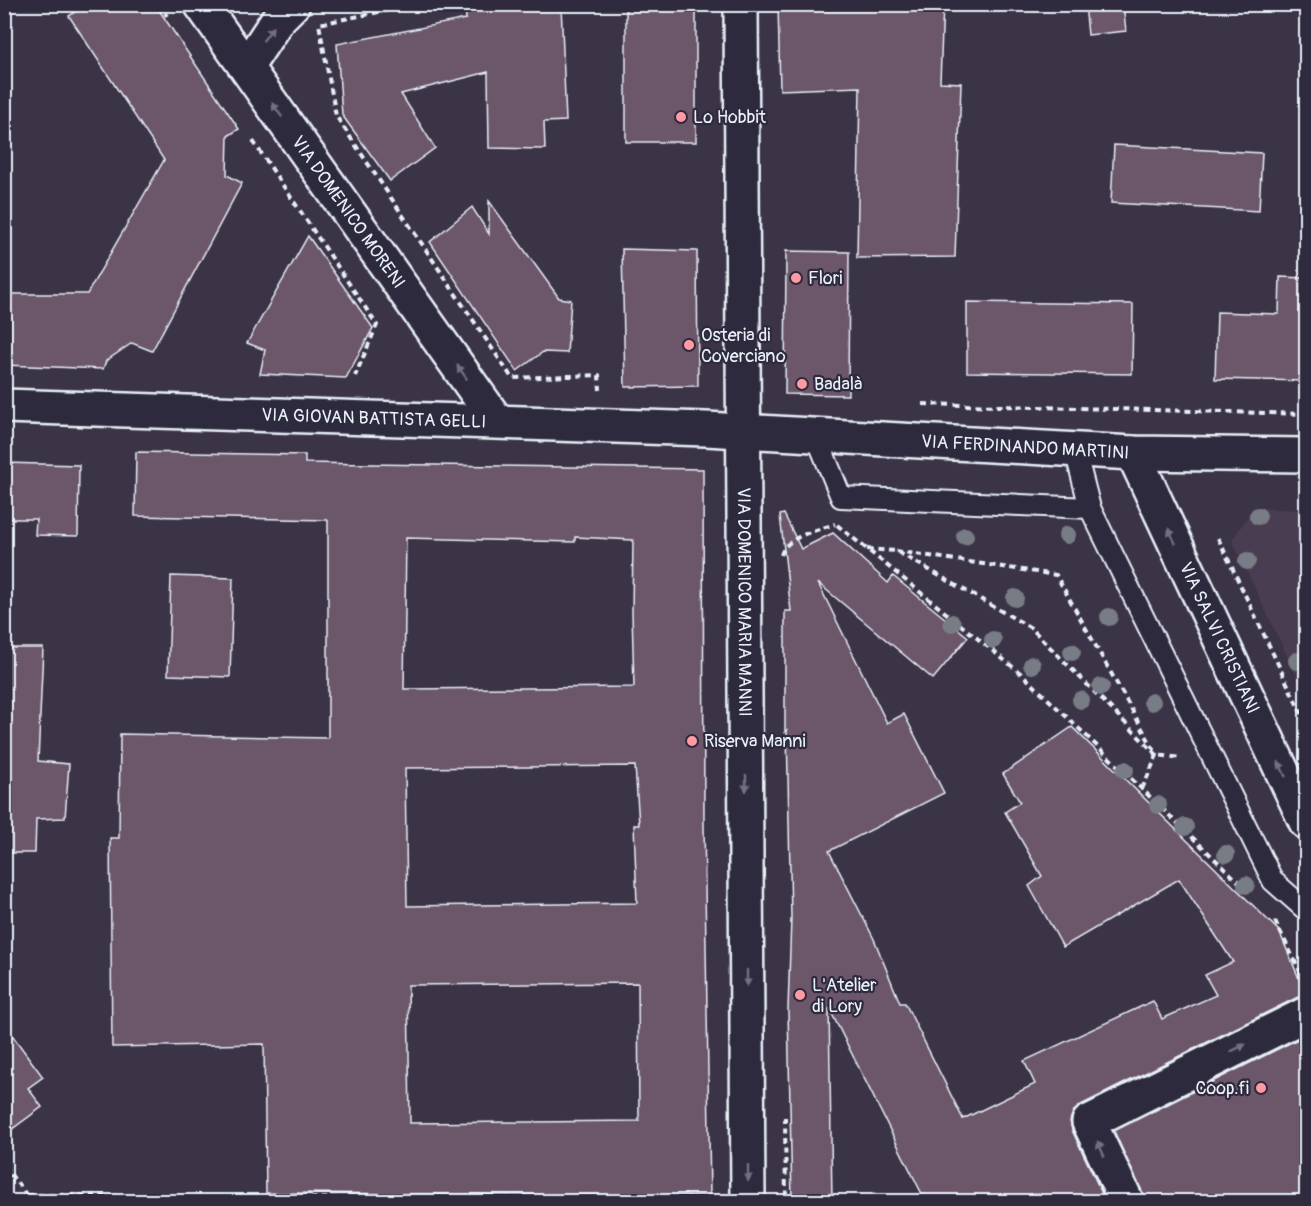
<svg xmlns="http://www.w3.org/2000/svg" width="1311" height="1206" viewBox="0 0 1311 1206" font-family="Pangolin,sans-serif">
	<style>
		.built { fill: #4a3e51 }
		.building { fill: #6c566b; stroke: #e8f1f8; stroke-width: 1.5; fill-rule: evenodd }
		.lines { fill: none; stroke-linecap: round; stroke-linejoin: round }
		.lane-casing { stroke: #e8f1f8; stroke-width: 24 }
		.street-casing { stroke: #e8f1f8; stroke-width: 38 }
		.path { stroke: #e8f1f8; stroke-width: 4; stroke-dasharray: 6 4.5; stroke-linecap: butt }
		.lane { stroke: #2f2a3d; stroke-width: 20 }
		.street { stroke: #2f2a3d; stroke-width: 33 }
		.tree { fill: #787b84 }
		.oneway { fill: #70707e }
		.poi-dot { fill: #ff9aa2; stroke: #2f2a3d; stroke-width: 2 }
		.labels { text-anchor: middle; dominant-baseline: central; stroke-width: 4.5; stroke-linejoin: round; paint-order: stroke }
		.poi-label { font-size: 18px; fill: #e8f1f8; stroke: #2f2a3d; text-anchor: start }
		.street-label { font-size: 18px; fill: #e8f1f8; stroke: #2f2a3d }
	</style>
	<rect width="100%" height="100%" fill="#3b3346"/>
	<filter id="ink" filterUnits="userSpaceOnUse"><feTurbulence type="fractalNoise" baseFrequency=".0167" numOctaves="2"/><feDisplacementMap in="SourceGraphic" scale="12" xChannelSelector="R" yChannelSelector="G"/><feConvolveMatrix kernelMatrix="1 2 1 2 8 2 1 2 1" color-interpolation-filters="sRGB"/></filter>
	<g filter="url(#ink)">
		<!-- built -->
		<polygon class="built" points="1253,508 1306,510 1306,696 1232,540"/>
		<!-- building -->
		<g class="building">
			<polygon points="87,4 155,4 239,129 228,136 227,175 242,183 152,351 132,343 106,361 103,369 4,365 4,294 87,294 164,160 69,16"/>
			<polygon points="561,4 566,121 544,122 545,149 489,148 488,72 401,94 435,148 390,181 342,115 337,44 466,19 465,6"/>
			<rect x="626" y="4" width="70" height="138"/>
			<polygon points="778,4 943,4 940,82 961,83 955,257 857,258 860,87 780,90"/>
			<polygon points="1085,4 1123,4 1126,31 1088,35"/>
			<polygon points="1114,145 1262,153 1259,211 1111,203"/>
			<polygon points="489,201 559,298 571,300 567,353 543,352 517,371 430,242 472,207 489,234"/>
			<polygon points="308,236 373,328 346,378 260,374 265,350 247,343"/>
			<polygon points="622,249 697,251 698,386 625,387"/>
			<polygon points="786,251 849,252 848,395 785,394"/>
			<polygon points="1280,277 1306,278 1306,381 1215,379 1217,312 1279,314"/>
			<polygon points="967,302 1133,304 1132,374 967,372"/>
			<path d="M136 452 305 455V463L703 469 704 824 710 1196 266 1193 264 1044 112 1047 110 838H119L120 734 328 738V520L135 516ZM575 537 633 540 632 612 634 687 404 689 406 538 575 542ZM635 766 639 825H634L637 903 407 906 405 768ZM638 983 639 1121 410 1123 408 985Z"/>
			<polygon points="4,463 79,465 78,536 35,535 36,519 4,519"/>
			<polygon points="784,514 801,549 833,533 888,583 893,576 968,637 933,679 818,583 887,723 904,714 944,793 829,851 874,939 900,1003 905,1003 963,1119 1035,1084 1024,1061 1153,1001 1162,1019 1216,995 1205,975 1233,962 1179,879 1063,947 1029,886 1042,876 1005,812 1020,802 1003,774 1072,727 1279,931 1306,995 1298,997 1081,1105 1073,1112 1070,1121 1072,1130 1106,1202 926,1202 829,1008 832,1202 792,1202 788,1010 791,918 787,730 785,732 785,611 791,611 780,515"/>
			<polygon points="171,576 233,578 230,677 168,675"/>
			<polygon points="4,648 43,648 38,761 69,764 65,818 36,819 35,853 4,853"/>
			<polygon points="4,1024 43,1077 28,1088 42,1107 4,1135"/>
			<polygon points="1306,1035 1306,1202 1145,1202 1114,1131"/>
		</g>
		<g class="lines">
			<!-- lane casing -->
			<g class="lane-casing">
				<g id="lane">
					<polyline points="816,435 841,497 1090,508 1273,881 1306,910"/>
					<polyline points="1075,450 1090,508"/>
				</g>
			</g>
			<!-- street casing -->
			<g class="street-casing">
				<g id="street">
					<path id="s1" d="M201 4 496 420"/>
					<path id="s2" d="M741 4 748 1202"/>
					<polyline points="247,66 278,19 293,4"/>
					<path id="s3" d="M4 406 706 429 1133 453 1306 455"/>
					<path id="s4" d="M1133 453 1306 822"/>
					<polyline points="1127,1202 1089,1122 1306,1014"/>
				</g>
			</g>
			<!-- path -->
			<g class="path">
				<polyline points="159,4 167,16"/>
				<polyline points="420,4 319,24 336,116 512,378 599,375 600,390"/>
				<polyline points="253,141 377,325 355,376"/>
				<polyline points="923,404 1306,414"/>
				<polyline points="837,525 1024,676 1242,885"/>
				<polyline points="1218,538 1306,723"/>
				<polyline points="867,549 896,551 1031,628 1157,755 1182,758"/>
				<polyline points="896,551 1056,575 1157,755 1142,789"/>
				<path d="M781 555C786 536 818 530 835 524"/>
				<polyline points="1275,921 1304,979"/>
				<polyline points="785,1117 786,1202"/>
				<polyline points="4,1166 32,1202"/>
				<polyline points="27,1195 625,1202"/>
			</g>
			<!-- lane -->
			<use href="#lane" class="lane"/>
			<!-- street -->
			<use href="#street" class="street"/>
		</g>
		<!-- trees -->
		<g class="tree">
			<circle cx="1258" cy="516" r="9"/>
			<circle cx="1067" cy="535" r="9"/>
			<circle cx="965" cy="536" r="9"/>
			<circle cx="1247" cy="561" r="9"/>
			<circle cx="1015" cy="598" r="9"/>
			<circle cx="1109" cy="617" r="9"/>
			<circle cx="952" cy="623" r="9"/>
			<circle cx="993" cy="640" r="9"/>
			<circle cx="1072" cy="652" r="9"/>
			<circle cx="1297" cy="661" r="9"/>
			<circle cx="1032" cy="665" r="9"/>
			<circle cx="1101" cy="687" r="9"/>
			<circle cx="1081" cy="700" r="9"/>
			<circle cx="1152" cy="702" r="9"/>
			<circle cx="1125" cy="770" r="9"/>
			<circle cx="1158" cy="805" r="9"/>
			<circle cx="1185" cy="827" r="9"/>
			<circle cx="1226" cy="854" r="9"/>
			<circle cx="1246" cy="885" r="9"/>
		</g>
		<!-- one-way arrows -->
		<defs><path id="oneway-solid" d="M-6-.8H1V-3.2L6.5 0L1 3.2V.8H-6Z" transform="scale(1.5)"/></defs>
		<g class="oneway">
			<use href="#oneway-solid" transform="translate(268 34) rotate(-54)"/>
			<use href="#oneway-solid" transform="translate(277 110) rotate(-125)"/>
			<use href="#oneway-solid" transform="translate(462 372) rotate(-125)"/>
			<use href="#oneway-solid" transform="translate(1172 536) rotate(-115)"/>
			<use href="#oneway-solid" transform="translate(1282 769) rotate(-115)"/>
			<use href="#oneway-solid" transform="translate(746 783) rotate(90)"/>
			<use href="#oneway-solid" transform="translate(747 978) rotate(90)"/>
			<use href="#oneway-solid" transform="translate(1238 1048) rotate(-26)"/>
			<use href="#oneway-solid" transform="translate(1101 1149) rotate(-114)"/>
			<use href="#oneway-solid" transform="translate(748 1173) rotate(90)"/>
		</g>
	</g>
	<!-- markers -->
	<g class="poi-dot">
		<circle cx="681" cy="117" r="6"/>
		<circle cx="796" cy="278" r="6"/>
		<circle cx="689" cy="345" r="6"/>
		<circle cx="802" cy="384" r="6"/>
		<circle cx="692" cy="741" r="6"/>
		<circle cx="800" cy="995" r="6"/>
		<circle cx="1261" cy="1088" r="6"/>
	</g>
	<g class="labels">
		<!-- poi labels -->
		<g class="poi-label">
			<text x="693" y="117">Lo Hobbit</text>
			<text x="808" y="278">Flori</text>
			<text x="701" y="335">Osteria di<tspan x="701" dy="21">Coverciano</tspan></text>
			<text x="814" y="384">Badalà</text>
			<text x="704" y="741">Riserva Manni</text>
			<text x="812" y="985">L'Atelier<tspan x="812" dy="21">di Lory</tspan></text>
			<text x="1249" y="1088" text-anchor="end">Coop.fi</text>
		</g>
		<!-- street labels -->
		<g class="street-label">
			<text stroke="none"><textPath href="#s1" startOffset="255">VIA DOMENICO MORENI</textPath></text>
			<text stroke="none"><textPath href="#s3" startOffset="370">VIA GIOVAN BATTISTA GELLI</textPath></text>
			<text stroke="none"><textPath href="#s3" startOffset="1022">VIA FERDINANDO MARTINI</textPath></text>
			<text stroke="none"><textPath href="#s2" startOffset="598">VIA DOMENICO MARIA MANNI</textPath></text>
			<text stroke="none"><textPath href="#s4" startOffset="204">VIA SALVI CRISTIANI</textPath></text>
		</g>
	</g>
	<!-- margin -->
	<rect width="1311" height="1206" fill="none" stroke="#2f2a3d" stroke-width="24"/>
	<rect x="12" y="12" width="1287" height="1182" fill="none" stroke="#e8f1f8" stroke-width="2" filter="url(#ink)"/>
</svg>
